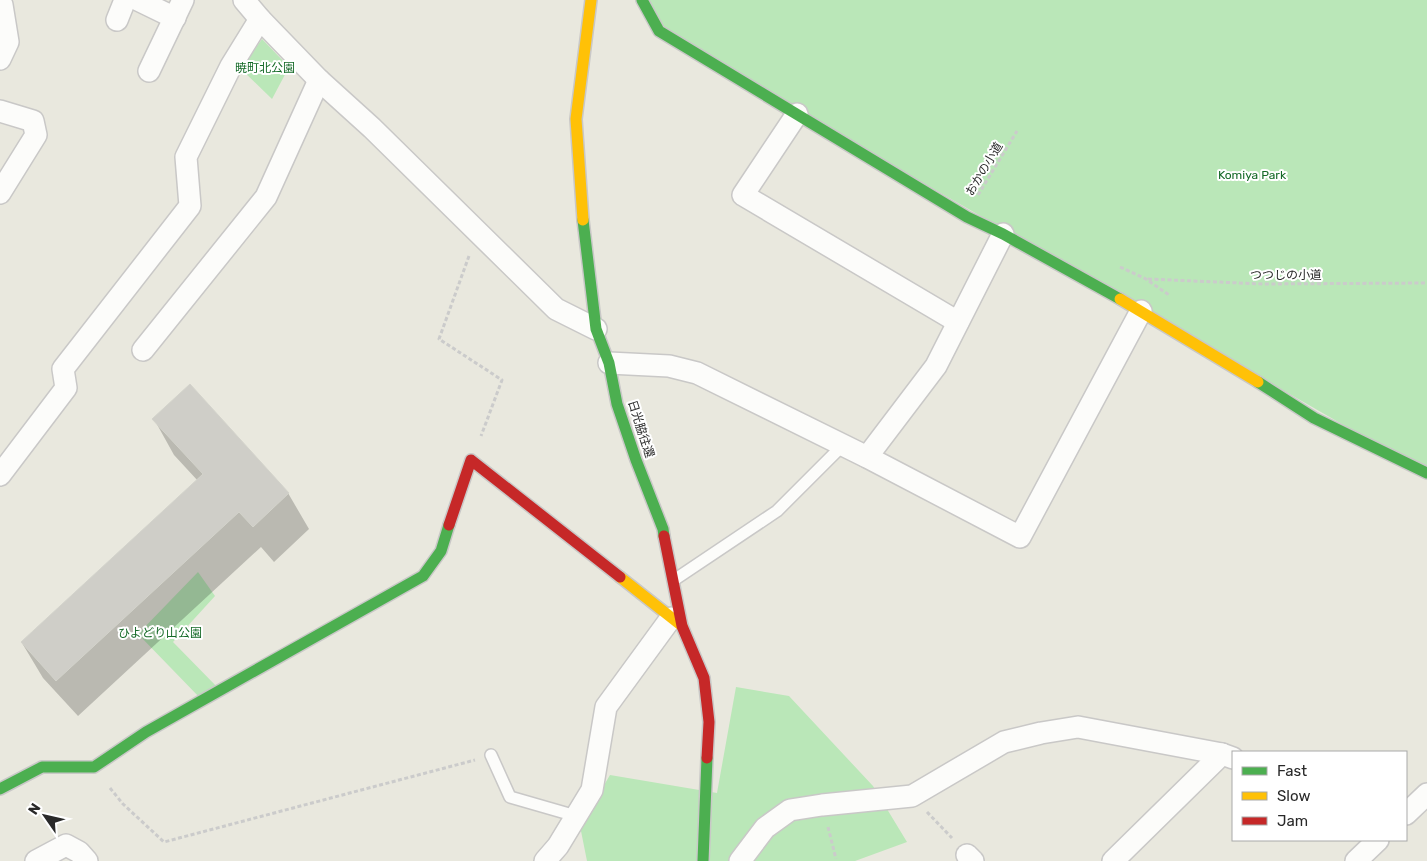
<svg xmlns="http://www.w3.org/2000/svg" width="1427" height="861" viewBox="0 0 1427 861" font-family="Rubik,'Noto Sans JP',sans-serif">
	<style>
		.green { fill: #bae7b8 }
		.shadow { fill: #0003 }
		.building { fill: #cfcec8; stroke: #d3d3cb }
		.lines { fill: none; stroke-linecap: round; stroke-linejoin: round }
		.lane-casing { stroke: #c9c8c7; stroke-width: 14 }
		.street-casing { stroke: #c9c8c7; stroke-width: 24 }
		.fast-casing { stroke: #c9c8c7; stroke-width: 14 }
		.slow-casing { stroke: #c9c8c7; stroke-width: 14 }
		.jam-casing { stroke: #c9c8c7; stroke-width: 14 }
		.path { stroke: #cbcbcb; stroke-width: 3; stroke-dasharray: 4 2.5; stroke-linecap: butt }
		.lane { stroke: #fcfcfa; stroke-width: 11 }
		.street { stroke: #fcfcfa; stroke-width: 21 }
		.fast { stroke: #4caf50; stroke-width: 11 }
		.slow { stroke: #ffc107; stroke-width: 11 }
		.jam { stroke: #c62828; stroke-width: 11 }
		.labels { text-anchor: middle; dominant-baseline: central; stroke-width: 4; stroke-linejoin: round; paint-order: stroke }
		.park-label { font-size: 12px; fill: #156a27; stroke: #fff }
		.street-label { font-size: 12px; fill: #292929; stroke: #fff }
	</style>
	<rect width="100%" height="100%" fill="#e9e8de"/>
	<!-- green -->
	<g class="green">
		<polygon points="644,0 1427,0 1427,473 659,31"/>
		<polygon points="262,39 289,67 272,99 241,69"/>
		<polygon points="198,572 215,596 173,642 220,690 202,700 138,634"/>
		<polygon points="736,687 789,696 873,786 907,842 855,861 587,861 580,826 610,775 717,793"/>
	</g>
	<!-- shadow -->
	<polygon class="shadow" points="154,419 288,493 309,529 274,562 261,547 78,716 43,678 22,643 198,481 174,455"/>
	<!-- building -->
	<polygon class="building" points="190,384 289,493 253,527 239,512 56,681 21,642 203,474 152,419"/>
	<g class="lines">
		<!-- lane casing -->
		<g class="lane-casing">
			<g id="lane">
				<polyline points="674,580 777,511 843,445"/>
				<polyline points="491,755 510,797 576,816"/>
			</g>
		</g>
		<!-- street casing -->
		<g class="street-casing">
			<g id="street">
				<polyline points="138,0 175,18"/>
				<polyline points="244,0 260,19 319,80 372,128 556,309 596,329"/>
				<polyline points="117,20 125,0"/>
				<polyline points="0,59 8,42 2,5"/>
				<polyline points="149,71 183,0"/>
				<polyline points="0,111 33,121 36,135 0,193"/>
				<polyline points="797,114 743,195 958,322"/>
				<polyline points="143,350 266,197 319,80"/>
				<polyline points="609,363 669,366 697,373 867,457 1020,537 1141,311"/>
				<polyline points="867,457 936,366 1003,234"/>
				<polyline points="0,475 66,388 63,369 190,206 186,157 231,66 260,19"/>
				<polyline points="1406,814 1427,794"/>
				<polyline points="967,855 973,861"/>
				<polyline points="36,861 66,845 79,852 87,861"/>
				<polyline points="545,861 558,846 592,790 606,707 671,618"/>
				<polyline points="740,861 765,828 790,810 822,805 912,796 1004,742 1041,733 1078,727 1222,754 1233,758"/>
				<polyline points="1113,861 1222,754"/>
				<polyline points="1356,861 1378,840"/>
			</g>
		</g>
		<!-- fast casing -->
		<g class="fast-casing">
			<g id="fast">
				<polyline points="642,0 659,31 967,217 1003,234 1120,299"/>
				<polyline points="583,220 596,329 609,363 617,404 636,460 663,529 664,536"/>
				<polyline points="1258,382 1314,418 1427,473"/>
				<polyline points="0,789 42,767 94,767 146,732 423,576 441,551 449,525"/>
				<polyline points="703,861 707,758"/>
			</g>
		</g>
		<!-- slow casing -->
		<g class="slow-casing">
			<g id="slow">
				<polyline points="583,220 576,119 591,0"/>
				<polyline points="1120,299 1258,382"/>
				<polyline points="620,577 682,626"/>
			</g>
		</g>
		<!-- jam casing -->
		<g class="jam-casing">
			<g id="jam">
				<polyline points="449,525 471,460 620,577"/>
				<polyline points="664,536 682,626 704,678 709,722 707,758"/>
			</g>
		</g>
		<!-- path -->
		<g class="path">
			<polyline points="978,195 1017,131"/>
			<polyline points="469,256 439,339 502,380 481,436"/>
			<polyline points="1120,267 1146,279 1169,295"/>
			<polyline points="1148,279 1263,284 1427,283"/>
			<polyline points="110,788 123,804 164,842 475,760"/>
			<polyline points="927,812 952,838"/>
			<polyline points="828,827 836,859"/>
		</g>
		<!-- lane -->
		<use href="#lane" class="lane"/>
		<!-- street -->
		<use href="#street" class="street"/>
		<!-- fast -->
		<use href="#fast" class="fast"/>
		<!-- slow -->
		<use href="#slow" class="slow"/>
		<!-- jam -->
		<use href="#jam" class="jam"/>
	</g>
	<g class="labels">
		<!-- park labels -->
		<g class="park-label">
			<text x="265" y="68">暁町北公園</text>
			<text x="1252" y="175">Komiya Park</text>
			<text x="160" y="633">ひよどり山公園</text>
		</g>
		<!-- street labels -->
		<g class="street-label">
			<text transform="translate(984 169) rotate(-59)">おかの小道</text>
			<text x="1286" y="275">つつじの小道</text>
			<text transform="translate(641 429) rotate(72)">日光脇往還</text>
		</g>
	</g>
	<!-- legend -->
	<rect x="1232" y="751" width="175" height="90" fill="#ffffff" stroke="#a9a9a9"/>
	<rect x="1242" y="767" width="25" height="8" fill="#4caf50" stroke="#a9a9a9"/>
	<text x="1277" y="776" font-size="15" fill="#292929">Fast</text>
	<rect x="1242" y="792" width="25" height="8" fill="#ffc107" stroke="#a9a9a9"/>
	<text x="1277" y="801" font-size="15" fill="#292929">Slow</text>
	<rect x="1242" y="817" width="25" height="8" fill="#c62828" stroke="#a9a9a9"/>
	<text x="1277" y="826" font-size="15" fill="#292929">Jam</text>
	<!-- north arrow -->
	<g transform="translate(45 816) rotate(304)" stroke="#ffffff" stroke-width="4" paint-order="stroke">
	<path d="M0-4L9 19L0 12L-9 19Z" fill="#292929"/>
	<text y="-8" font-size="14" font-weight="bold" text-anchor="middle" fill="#292929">N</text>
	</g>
</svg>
